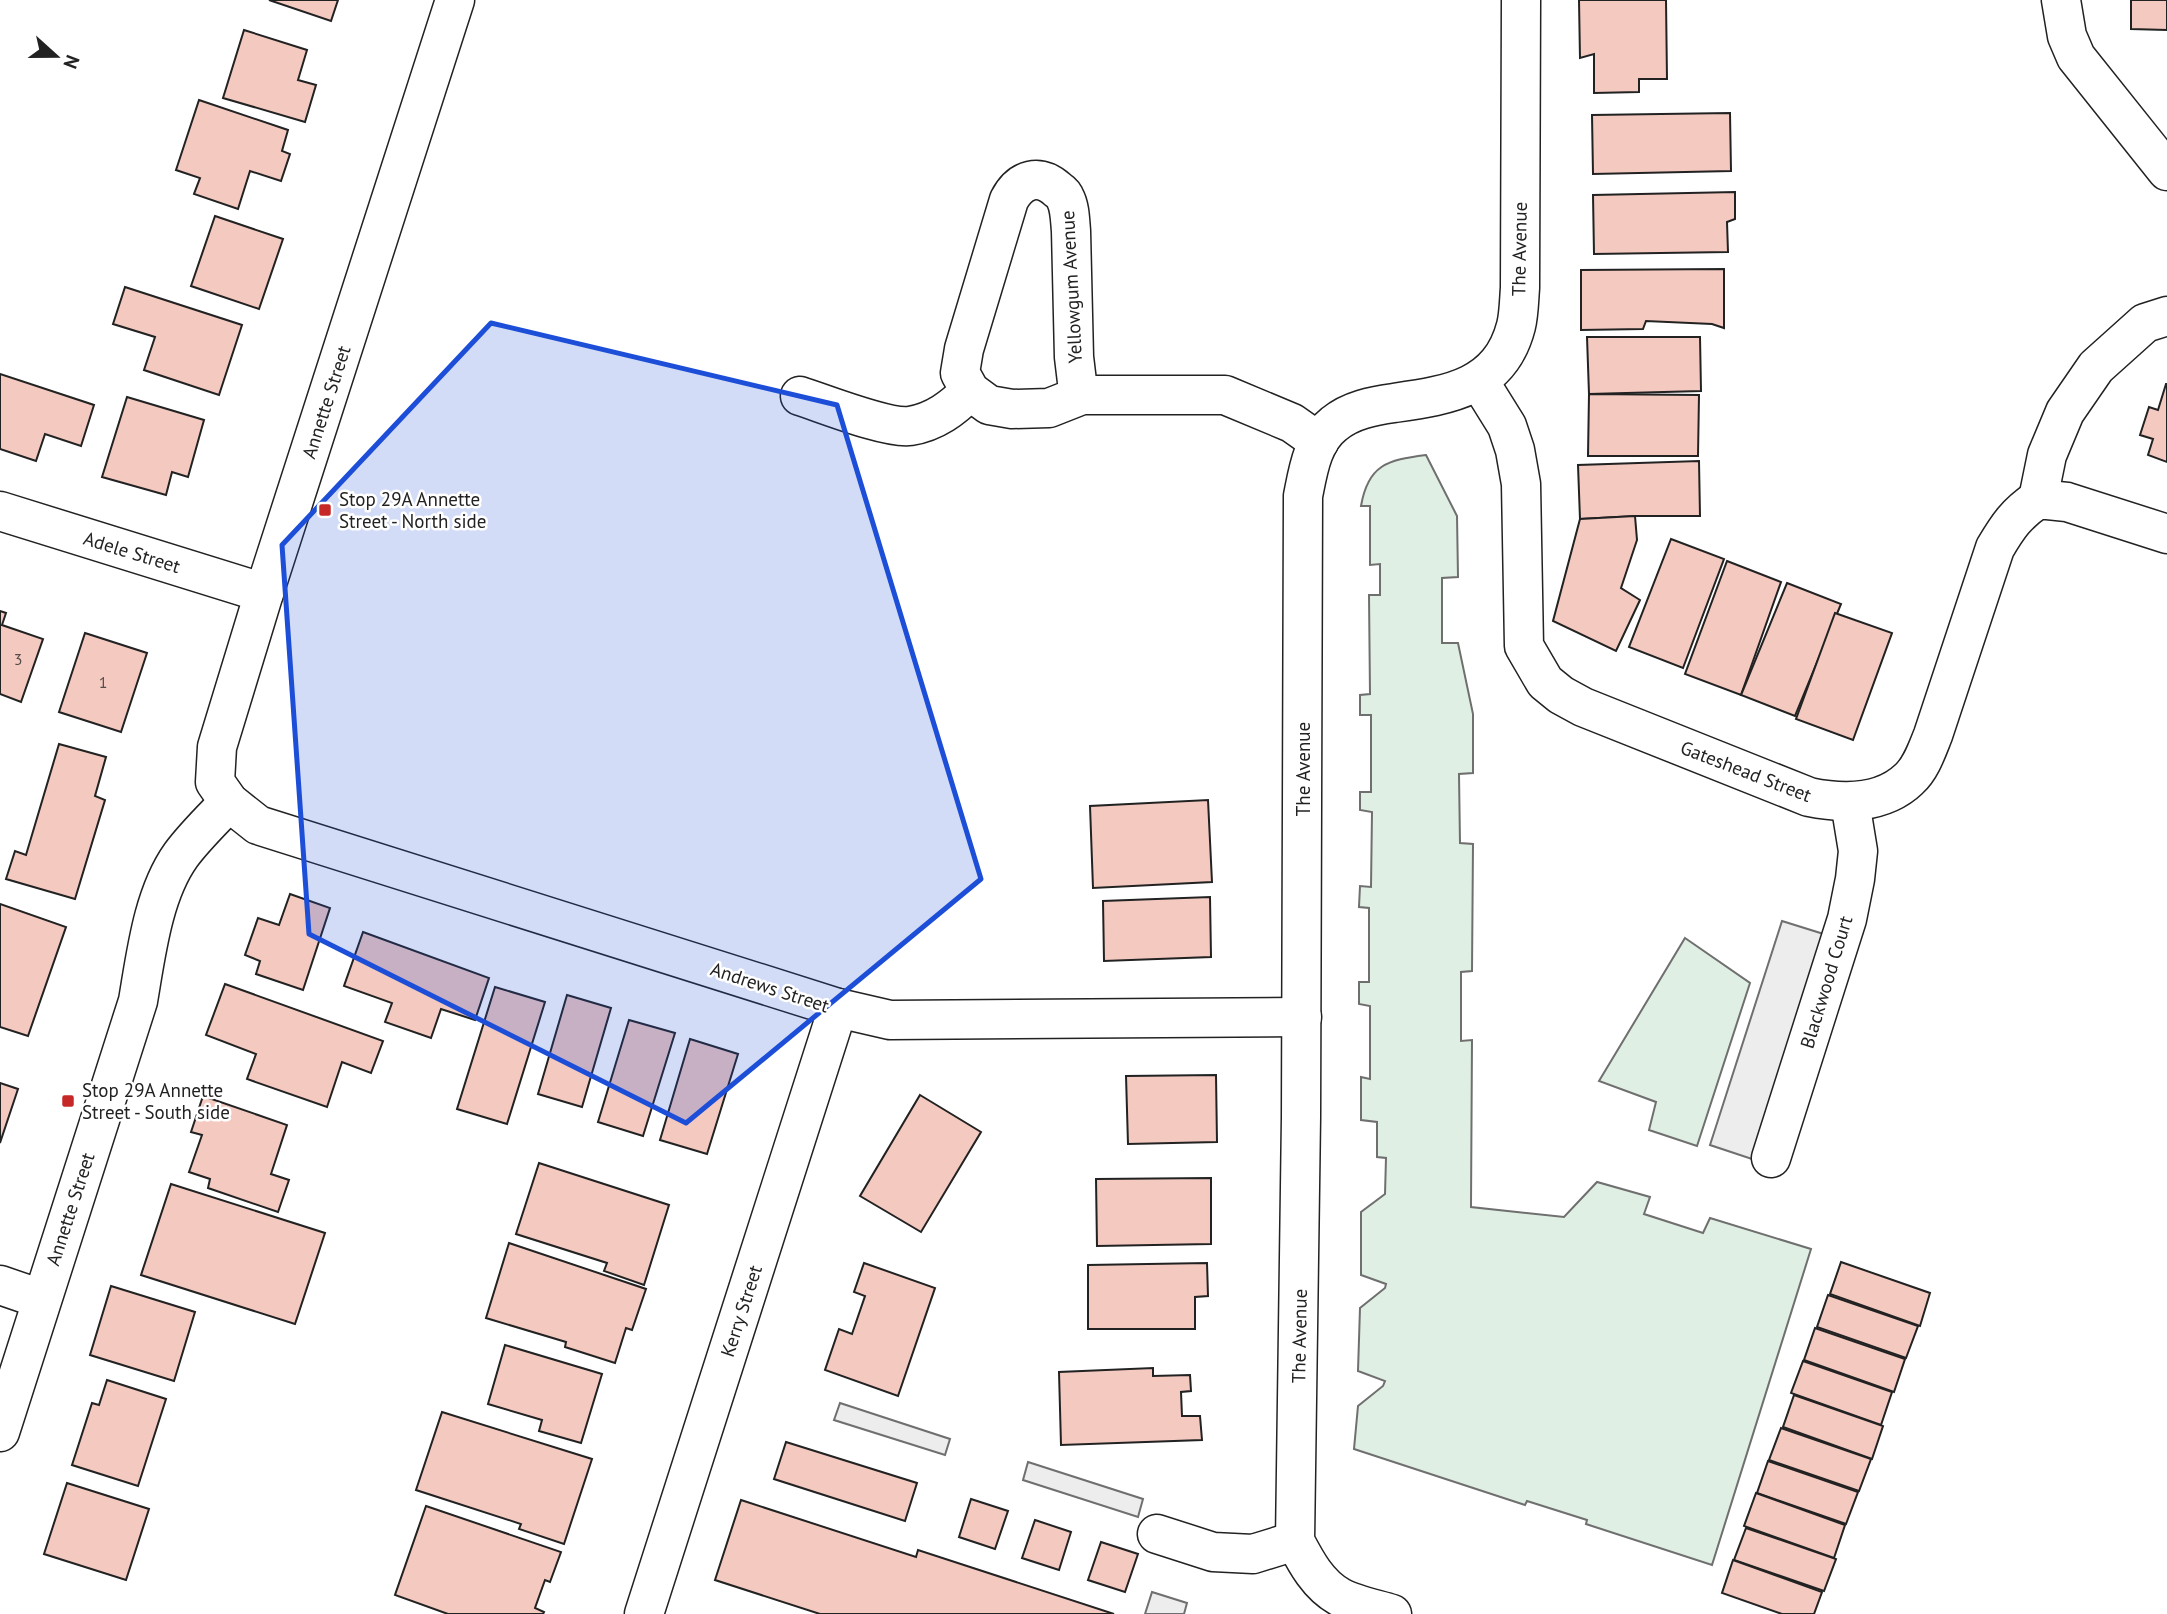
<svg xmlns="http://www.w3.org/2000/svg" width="2167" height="1614" viewBox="0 0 2167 1614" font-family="'PT Sans',sans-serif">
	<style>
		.green { fill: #e0efe3; stroke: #6f6f6f; stroke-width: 2 }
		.parking { fill: #ededed; stroke: #6f6f6f; stroke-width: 2 }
		.building { fill: #f3c9c0; stroke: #222; stroke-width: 2 }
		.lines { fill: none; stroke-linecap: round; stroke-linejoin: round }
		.minor-casing { stroke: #222; stroke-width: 41 }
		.minor { stroke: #fff; stroke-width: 38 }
		.marked { fill: #1d4ed8; fill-opacity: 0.2; stroke: #1d4ed8; stroke-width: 5; stroke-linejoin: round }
		.poi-dot { fill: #c62828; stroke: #fff; stroke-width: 2.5 }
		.labels { text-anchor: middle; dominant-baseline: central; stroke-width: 5; stroke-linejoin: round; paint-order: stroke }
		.number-label { font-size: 16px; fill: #564c4a }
		.street-label { font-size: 19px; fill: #222; stroke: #fff }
		.poi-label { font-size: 19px; fill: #222; stroke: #fff; text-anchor: start }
	</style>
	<rect width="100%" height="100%" fill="#fff"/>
	<!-- green -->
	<g class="green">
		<path d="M1426 455 1457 516 1458 577 1442 578V643H1458L1473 714V773L1459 774 1460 843 1473 844 1472 971 1461 972V1041L1472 1040 1471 1207 1564 1217 1597 1182 1650 1197 1644 1214 1703 1233 1710 1218 1811 1249 1712 1565 1586 1524 1587 1520 1527 1501 1525 1505 1354 1449 1358 1406 1383 1386 1385 1381 1358 1371 1360 1308 1385 1288 1386 1284 1361 1275V1212L1385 1194 1386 1158 1377 1157V1122L1361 1120V1077L1370 1079V1006L1359 1004V982H1369V908L1359 907 1360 886 1371 887 1372 812 1360 810V792H1371V715H1360V695L1370 694 1369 595H1380V564L1370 565V506H1361C1368 465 1387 460 1426 455Z"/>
		<polygon points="1685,938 1750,983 1697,1146 1649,1130 1656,1102 1599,1081"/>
	</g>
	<!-- parking -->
	<g class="parking">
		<polygon points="1782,921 1830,936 1758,1161 1710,1145"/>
		<polygon points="840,1403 950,1439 945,1455 834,1420"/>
		<polygon points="1028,1462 1143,1499 1138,1517 1023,1480"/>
		<polygon points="1152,1592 1187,1603 1184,1614 1145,1614"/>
	</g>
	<!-- building -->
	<g class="building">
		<polygon points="269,0 338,0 331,21"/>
		<polygon points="1579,0 1666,0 1667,79 1639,79 1639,92 1594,93 1594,54 1580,58"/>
		<polygon points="2131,0 2167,0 2167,30 2131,29"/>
		<polygon points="244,30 307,50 298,80 316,85 305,122 223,98"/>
		<polygon points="199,100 288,130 282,151 290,154 281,181 250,171 238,209 194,194 200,178 176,170"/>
		<polygon points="1730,113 1731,171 1593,174 1592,115"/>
		<polygon points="1735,192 1735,219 1727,222 1728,252 1594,254 1593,195"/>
		<polygon points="215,216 283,239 259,309 191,286"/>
		<polygon points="1724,269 1724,328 1712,324 1646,321 1643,329 1581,330 1581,270"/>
		<polygon points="125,287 242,325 219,395 144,370 155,337 113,324"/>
		<polygon points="1587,337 1700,337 1701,391 1589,394"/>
		<polygon points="0,374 94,405 81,446 45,434 36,461 0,449"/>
		<polygon points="2166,384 2167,384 2167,462 2148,455 2153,439 2140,435 2149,407 2158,410"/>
		<polygon points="1589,394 1699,395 1698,456 1588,456"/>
		<polygon points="127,397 204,420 188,477 172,472 166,495 102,477"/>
		<polygon points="1699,461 1700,516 1635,516 1580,519 1578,465"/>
		<polygon points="1635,516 1637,540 1621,588 1640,600 1616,651 1553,621 1580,519"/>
		<polygon points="1671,539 1724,559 1683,668 1629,647"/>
		<polygon points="1727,561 1781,582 1741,695 1685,674"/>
		<polygon points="1787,583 1841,604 1795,716 1741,695"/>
		<polygon points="0,611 6,613 2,625 43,639 21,702 0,694"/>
		<polygon points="1835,613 1892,633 1853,740 1796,719"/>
		<polygon points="85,633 147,653 121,732 59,712"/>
		<polygon points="59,744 106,757 95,796 105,800 75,899 6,879 15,851 26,855"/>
		<polygon points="1208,800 1212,882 1093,888 1090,806"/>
		<polygon points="290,894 330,908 303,990 256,974 260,961 245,955 258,918 279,925"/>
		<polygon points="1210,897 1211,957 1104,961 1103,901"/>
		<polygon points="0,904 66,927 28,1036 0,1027"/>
		<polygon points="363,932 489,978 475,1020 441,1009 431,1038 385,1022 392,1003 344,986"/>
		<polygon points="225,984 383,1041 371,1073 342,1062 327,1107 247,1079 256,1054 206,1035"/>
		<polygon points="495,987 545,1002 507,1124 457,1109"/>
		<polygon points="567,995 611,1008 582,1107 538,1094"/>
		<polygon points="629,1020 675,1033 643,1136 598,1122"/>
		<polygon points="690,1039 738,1054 707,1154 660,1140"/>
		<polygon points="1216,1075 1217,1142 1128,1144 1126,1076"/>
		<polygon points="0,1083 18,1089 0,1143"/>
		<polygon points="920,1095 981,1132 921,1232 860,1196"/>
		<polygon points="203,1096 287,1125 271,1174 289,1180 278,1212 208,1188 210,1179 189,1172 202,1135 191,1132"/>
		<polygon points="539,1163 669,1205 644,1285 604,1271 607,1263 516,1234"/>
		<polygon points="1211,1178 1211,1244 1097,1246 1096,1179"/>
		<polygon points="171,1184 325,1233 295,1324 141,1275"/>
		<polygon points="509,1243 646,1289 632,1330 626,1328 615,1363 565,1347 566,1342 486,1318"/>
		<polygon points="1841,1262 1930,1293 1920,1326 1830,1294"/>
		<polygon points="864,1263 935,1288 898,1396 825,1370 839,1329 852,1334 865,1296 854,1292"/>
		<polygon points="1207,1263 1208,1296 1195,1297 1195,1329 1088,1329 1088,1265"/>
		<polygon points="111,1286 195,1312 174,1381 90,1355"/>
		<polygon points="1828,1295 1918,1326 1906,1358 1817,1327"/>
		<polygon points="1815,1328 1905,1359 1894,1392 1804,1360"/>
		<polygon points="505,1345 602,1374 581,1443 539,1431 542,1420 488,1404"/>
		<polygon points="1803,1361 1892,1392 1881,1425 1791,1393"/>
		<polygon points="1153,1368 1153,1376 1190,1375 1191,1391 1181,1392 1182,1416 1200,1416 1202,1440 1061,1445 1059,1372"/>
		<polygon points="107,1380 166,1399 138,1486 72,1465 92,1403 99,1405"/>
		<polygon points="1794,1395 1883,1426 1872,1459 1783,1427"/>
		<polygon points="442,1412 592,1459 564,1544 519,1529 521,1524 416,1490"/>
		<polygon points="1781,1428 1871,1459 1859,1491 1769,1460"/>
		<polygon points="786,1442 917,1483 905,1521 774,1479"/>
		<polygon points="1768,1461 1858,1492 1846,1524 1757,1493"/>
		<polygon points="67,1483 149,1509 126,1580 44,1554"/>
		<polygon points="1756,1493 1845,1525 1834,1558 1744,1526"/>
		<polygon points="971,1499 1008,1511 995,1549 959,1537"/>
		<polygon points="741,1500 916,1557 918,1550 1114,1614 820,1614 715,1580"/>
		<polygon points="426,1506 561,1552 550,1582 545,1580 535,1608 544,1612 543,1614 448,1614 395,1595"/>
		<polygon points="1035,1520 1071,1532 1059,1570 1022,1558"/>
		<polygon points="1746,1528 1836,1559 1824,1591 1734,1560"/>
		<polygon points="1101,1542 1138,1554 1125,1592 1088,1580"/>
		<polygon points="1733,1560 1822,1592 1814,1614 1782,1614 1722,1593"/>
	</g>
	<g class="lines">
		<!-- minor casing -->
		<g class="minor-casing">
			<g id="minor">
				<polyline points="455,0 264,593 217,747 215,782 229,802 258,825 838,1008 890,1020 1302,1017"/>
				<polyline points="2061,0 2067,36 2076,57 2167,171"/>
				<path d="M1479 381 1507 426 1515 450 1521 484 1524 646 1545 682 1561 695 1583 707 1809 797C1843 804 1883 804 1909 779 1921 768 1927 750 1933 735L1995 548C2008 526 2016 514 2038 499L2067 502 2167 534"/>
				<path d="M1082 395 1077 382 1074 357 1071 231C1070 220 1070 207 1065 198 1064 194 1061 192 1058 190 1039 173 1020 179 1009 200L964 349 960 373 970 391 989 405 1012 409 1049 408 1082 395H1225L1292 423 1319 442"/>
				<path d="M800 396C825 404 887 429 910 426 935 422 953 408 970 391"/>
				<polyline points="2038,499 2047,455 2065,412 2096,367 2145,323 2167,316"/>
				<polyline points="0,511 264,593"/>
				<polyline points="1771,1158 1847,919 1855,879 1858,851 1850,802"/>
				<polyline points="0,1285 41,1299"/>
				<path d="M0 1432 138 1001C146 954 153 894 181 855 195 836 213 819 229 802"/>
				<polyline points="1157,1534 1213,1552 1253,1554 1295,1541"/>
				<polyline points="644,1614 838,1008"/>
				<path d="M1392 1614C1376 1609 1355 1605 1340 1597 1318 1585 1306 1562 1295 1541L1301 1117 1303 496C1308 471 1312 441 1334 424 1351 410 1373 406 1394 403 1449 395 1500 388 1516 326 1519 314 1519 300 1520 288L1521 0"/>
			</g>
		</g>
		<!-- minor -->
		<use href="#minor" class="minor"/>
	</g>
	<!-- marked area -->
	<path class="marked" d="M491 323 837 405 981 879 686 1123 309 934 282 545Z"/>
	<!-- markers -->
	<g class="poi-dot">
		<rect x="318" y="503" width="14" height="14" rx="3.5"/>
		<rect x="61" y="1094" width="14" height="14" rx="3.5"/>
	</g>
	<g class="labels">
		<!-- number labels -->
		<g class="number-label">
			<text x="18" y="659">3</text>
			<text x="103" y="682">1</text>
		</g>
		<!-- street labels -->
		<g class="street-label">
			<text transform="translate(1519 249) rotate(-89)">The Avenue</text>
			<text transform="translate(1071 287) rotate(-93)">Yellowgum Avenue</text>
			<text transform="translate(326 402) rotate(-72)">Annette Street</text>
			<text transform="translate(132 552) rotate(17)">Adele Street</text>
			<text transform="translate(1303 769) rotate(-90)">The Avenue</text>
			<text transform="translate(1746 771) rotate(21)">Gateshead Street</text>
			<text transform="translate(1826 982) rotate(-73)">Blackwood Court</text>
			<text transform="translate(770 987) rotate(18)">Andrews Street</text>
			<text transform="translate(70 1209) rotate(-72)">Annette Street</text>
			<text transform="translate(741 1311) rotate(-72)">Kerry Street</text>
			<text transform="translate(1299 1336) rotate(-89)">The Avenue</text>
		</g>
		<!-- poi labels -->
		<g class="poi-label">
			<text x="339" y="499">Stop 29A Annette<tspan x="339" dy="22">Street - North side</tspan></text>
			<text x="82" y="1090">Stop 29A Annette<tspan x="82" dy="22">Street - South side</tspan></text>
		</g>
	</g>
	<!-- north arrow -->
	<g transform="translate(56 56) rotate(111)" stroke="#ffffff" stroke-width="5" paint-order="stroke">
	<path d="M0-5L12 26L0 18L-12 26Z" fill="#222222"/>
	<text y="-10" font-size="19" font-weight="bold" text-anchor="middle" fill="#222222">N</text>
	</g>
</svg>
